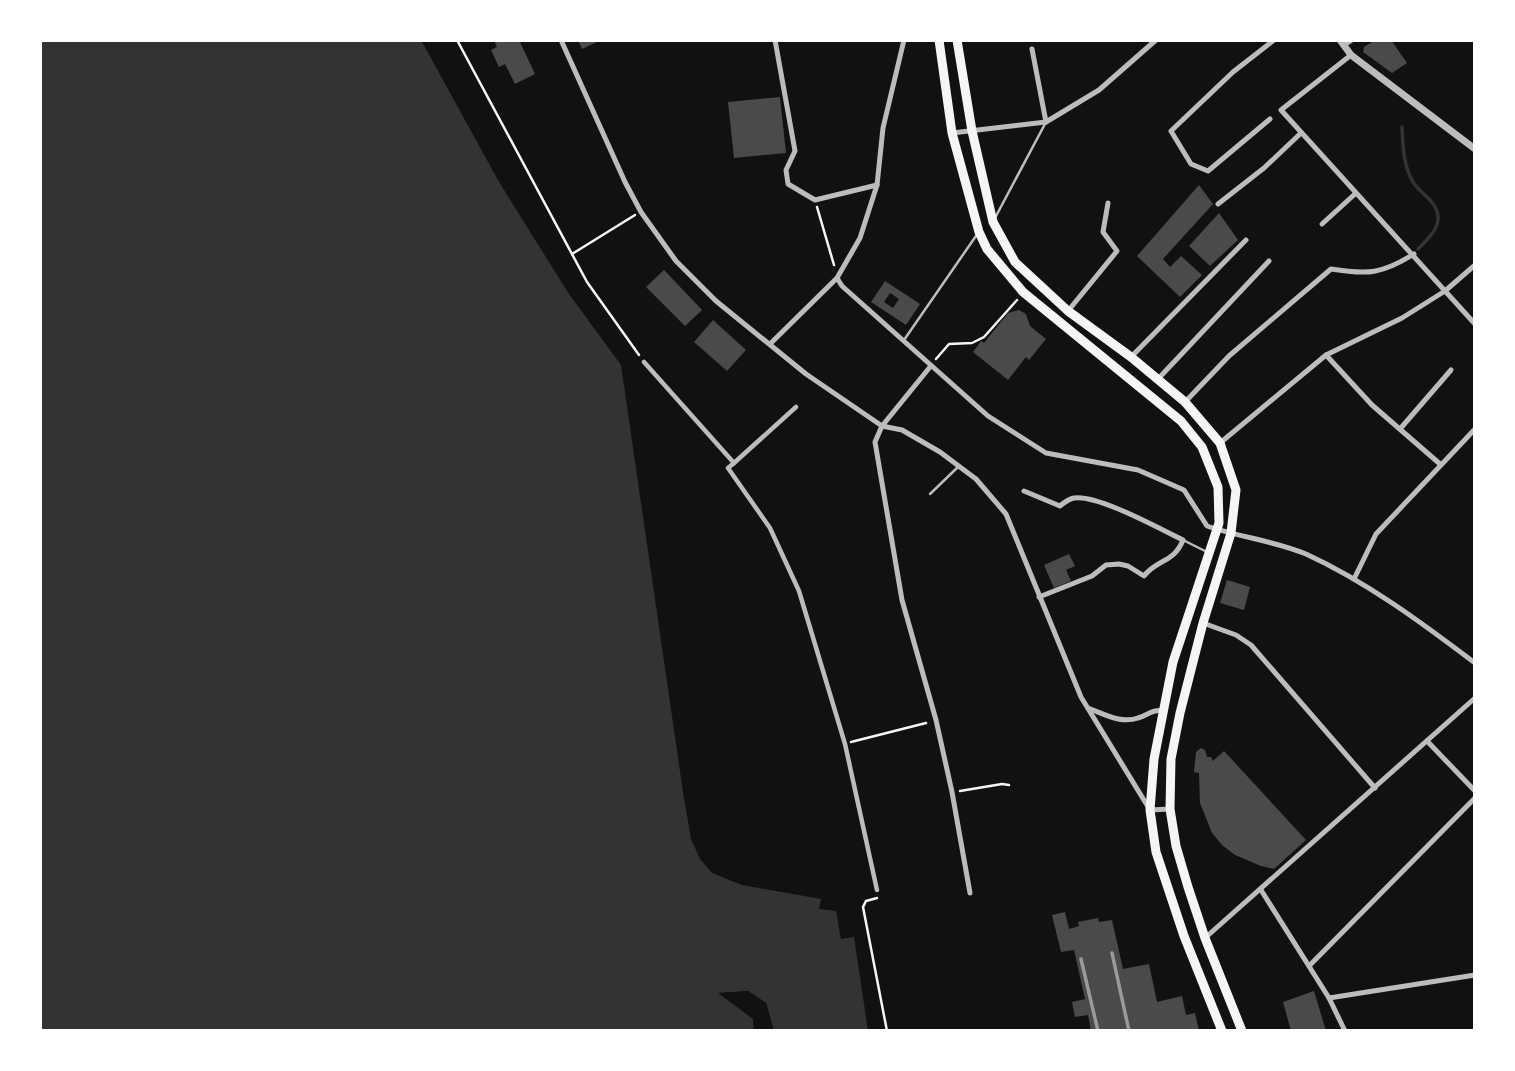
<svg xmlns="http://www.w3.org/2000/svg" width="1515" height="1071" viewBox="0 0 1515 1071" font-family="'Nunito Sans',sans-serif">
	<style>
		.water { fill: #333 }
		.pier { fill: #111 }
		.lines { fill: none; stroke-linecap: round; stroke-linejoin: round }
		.stream { stroke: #333; stroke-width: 3.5 }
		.building { fill: #4a4a4a; fill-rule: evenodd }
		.path { stroke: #f5f5f5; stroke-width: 2.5 }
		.service { stroke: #bcbcbc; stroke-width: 2.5 }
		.pedestrian { stroke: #bcbcbc; stroke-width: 4.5 }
		.minor { stroke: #bcbcbc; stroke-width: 5 }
		.tertiary { stroke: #bcbcbc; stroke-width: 7 }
		.primary { stroke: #f5f5f5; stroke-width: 9 }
		.rail { stroke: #9a9a9a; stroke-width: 3.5 }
	</style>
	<rect width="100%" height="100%" fill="#111"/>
	<!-- water -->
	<polygon class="water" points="40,40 421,40 499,182 569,294 621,365 683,792 691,839 700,859 712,873 742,885 821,899 819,909 836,911 841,939 854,937 868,1031 774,1031 766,1003 748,991 720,993 753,1019 754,1031 40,1031"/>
	<!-- pier -->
	<polygon class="pier" points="748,991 766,1003 774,1031 770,1031 763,1005 747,995 728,996 755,1017 757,1031 754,1031 753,1019 718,993"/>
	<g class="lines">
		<!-- stream -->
		<path class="stream" d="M1402 127C1403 146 1403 165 1413 182 1418 191 1430 197 1435 207 1445 224 1429 238 1418 249"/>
	</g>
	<!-- building -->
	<g class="building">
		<polygon points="494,40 519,40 535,74 515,84 505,64 499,67 491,50 497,47"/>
		<polygon points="578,40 601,40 582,49"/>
		<polygon points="1375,40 1391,40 1407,63 1392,73 1363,52 1364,47"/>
		<polygon points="780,97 786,153 734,158 728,102"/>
		<polygon points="1199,185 1213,204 1163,259 1170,267 1181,256 1202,275 1180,297 1137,256"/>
		<polygon points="1219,213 1238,240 1210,266 1189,246"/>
		<polygon points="664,270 702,310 685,326 646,287"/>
		<path d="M885 281 920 304 906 325 871 302ZM890 293 899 299 893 308 884 302Z"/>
		<polygon points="1019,310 1026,314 1030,326 1046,339 1029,360 1026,357 1008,380 973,352 981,341 984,343 1008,313"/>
		<polygon points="713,320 746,350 727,371 694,342"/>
		<polygon points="1069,554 1075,566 1066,570 1071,581 1054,588 1044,565"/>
		<polygon points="1227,580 1250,587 1244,610 1220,603"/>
		<polygon points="1201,748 1205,750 1207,757 1211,757 1213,761 1224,751 1306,840 1274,869 1261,866 1235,855 1222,845 1212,833 1200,803 1199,773 1194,772 1196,752"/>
		<polygon points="1065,912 1069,929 1079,926 1078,922 1098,918 1099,922 1112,920 1123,969 1149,964 1157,1002 1182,996 1186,1015 1195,1013 1199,1031 1091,1031 1088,1015 1075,1017 1072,1002 1085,999 1074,950 1061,952 1052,915"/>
		<polygon points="1314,991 1326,1031 1291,1031 1283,1002"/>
	</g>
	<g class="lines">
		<!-- path -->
		<g class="path">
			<polyline points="457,40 587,282 639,355"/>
			<polyline points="817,207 834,265"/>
			<polyline points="572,254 635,215"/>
			<polyline points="936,359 949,344 972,343 984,337 1017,300"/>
			<polyline points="851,742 926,723"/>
			<polyline points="960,791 1002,784 1009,785"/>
			<polyline points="877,898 866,901 863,907 887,1031"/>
		</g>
		<!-- service -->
		<g class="service">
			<polyline points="995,218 1046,122"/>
			<polyline points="904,340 978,233"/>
			<polyline points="930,494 958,467"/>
			<polyline points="1183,540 1205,551"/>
		</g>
		<!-- pedestrian -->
		<g class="pedestrian">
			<polyline points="644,362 734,463 728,468 770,528 799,591 845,744 877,890"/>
			<polyline points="734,463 796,407"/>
		</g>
		<!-- minor -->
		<g class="minor">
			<polyline points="561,40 625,182 641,212 676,261 716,301 806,374 882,426 902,430 940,452 976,479 1006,514 1081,697 1150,810 1170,809"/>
			<polyline points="775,40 795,151 786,170 788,184 815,200 877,185"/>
			<polyline points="1344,45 1352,40"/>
			<polyline points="1032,49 1046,122"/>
			<polyline points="1351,55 1281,110 1475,324"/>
			<polyline points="1270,119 1208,171 1191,164 1171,131 1233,72 1274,40"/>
			<polyline points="952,133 1046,122 1099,90 1156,40"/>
			<polyline points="1218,204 1264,168 1301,133"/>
			<polyline points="1322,224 1356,193"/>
			<path d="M837 278 842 286 988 416 1046 453 1138 470 1184 490 1207 526C1239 537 1275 541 1306 554 1367 582 1422 623 1475 663"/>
			<polyline points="1068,311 1117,251 1103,232 1108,203"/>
			<polyline points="770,344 837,278 860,238 877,185 883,128 904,40"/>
			<polyline points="1326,355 1372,405 1440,464"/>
			<polyline points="1131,357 1246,240"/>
			<polyline points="930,367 882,426 875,442 902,600 936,720 952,792 970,893"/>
			<polyline points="1158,379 1269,261"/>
			<path d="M1185 402 1229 356 1331 269C1368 275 1382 274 1414 254"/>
			<polyline points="1400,429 1451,370"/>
			<polyline points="1220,443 1326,355 1402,318 1445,291 1475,265"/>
			<path d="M1024 491 1060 506C1065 502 1068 499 1074 498 1097 494 1160 529 1183 540 1174 563 1157 559 1144 576L1128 566 1119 564 1106 565 1092 576 1039 597"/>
			<polyline points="1354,579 1376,534 1475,429"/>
			<polyline points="1203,623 1236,635 1251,645 1375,788"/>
			<path d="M1088 708C1104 714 1121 724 1138 718 1148 715 1152 709 1164 711"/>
			<polyline points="1427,741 1475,791"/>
			<polyline points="1261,890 1329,998"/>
			<polyline points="1205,938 1475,698"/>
			<polyline points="1310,965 1475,798"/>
			<polyline points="1345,1031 1329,998 1475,975"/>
		</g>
		<!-- tertiary -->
		<polyline class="tertiary" points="1340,40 1351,55 1475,149"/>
		<!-- primary -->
		<g class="primary">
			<polyline points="939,40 952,133 979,232 987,249 1023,292 1181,421 1202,447 1218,487 1219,523 1173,662 1154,759 1150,810 1156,852 1184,936 1222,1031"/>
			<polyline points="957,40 972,131 993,222 1015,262 1068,311 1131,357 1185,402 1220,443 1236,490 1231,533 1203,623 1180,713 1171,759 1170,809 1176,846 1188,887 1205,938 1242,1031"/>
		</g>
		<!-- rail -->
		<g class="rail">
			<polyline points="1112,953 1129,1031"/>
			<polyline points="1081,959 1098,1031"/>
		</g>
	</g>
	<!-- border -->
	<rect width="1515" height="1071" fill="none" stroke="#ffffff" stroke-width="84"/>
</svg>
